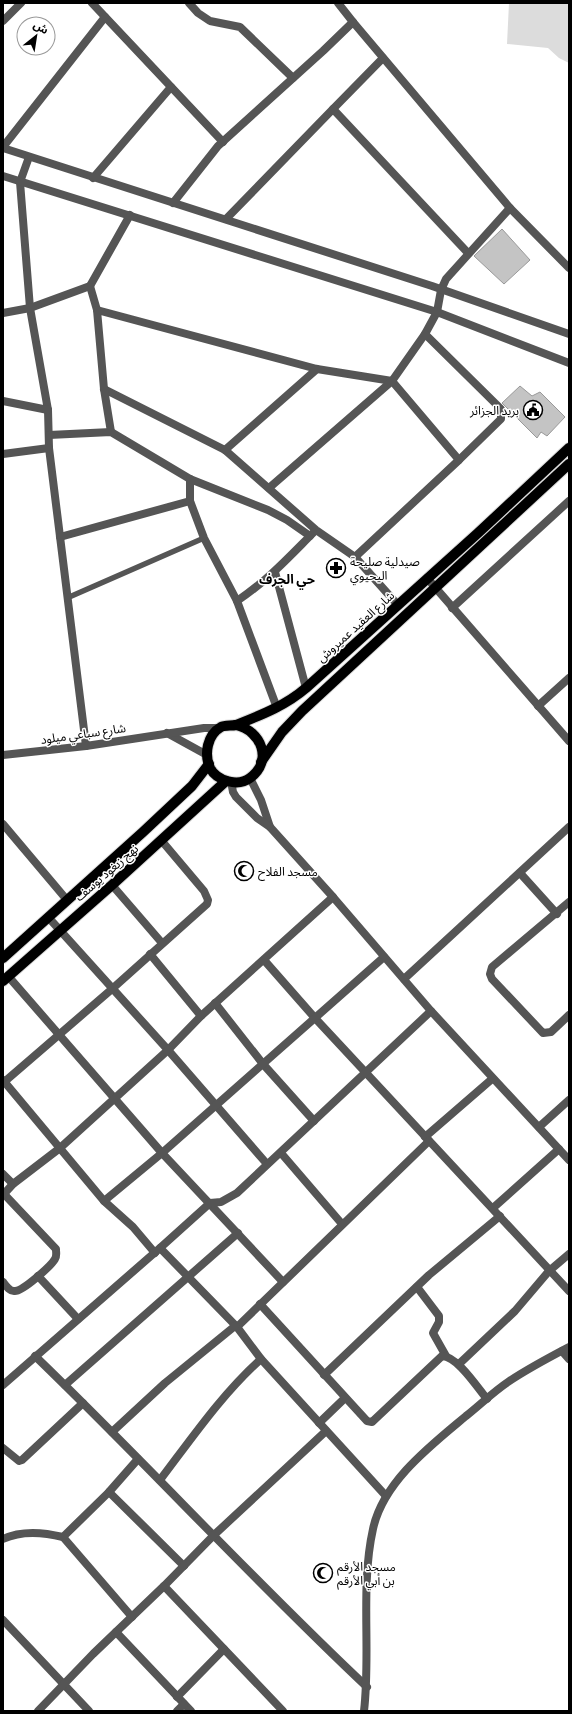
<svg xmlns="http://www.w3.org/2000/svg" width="572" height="1714" viewBox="0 0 572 1714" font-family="Barlow,'Noto Sans Arabic',sans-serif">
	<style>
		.green { fill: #dcdcdc }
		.building { fill: #c4c4c4; stroke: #999 }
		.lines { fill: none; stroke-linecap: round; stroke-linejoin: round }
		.primary-casing { stroke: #dbdbdb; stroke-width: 12 }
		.service { stroke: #555; stroke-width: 5.5 }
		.minor { stroke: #555; stroke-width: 8 }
		.tertiary { stroke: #555; stroke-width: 8 }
		.primary { stroke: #000; stroke-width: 10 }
		.labels { text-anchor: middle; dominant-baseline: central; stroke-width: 3; stroke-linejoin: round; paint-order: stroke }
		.poi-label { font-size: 12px; fill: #000; stroke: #fff; text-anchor: start }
		.street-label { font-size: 12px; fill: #000; stroke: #fff }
		.neighbourhood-label { font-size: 13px; font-weight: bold; fill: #000; stroke: #fff }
	</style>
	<rect width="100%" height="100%" fill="#fff"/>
	<!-- green -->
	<polygon class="green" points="509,3 569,3 569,63 559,58 548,48 507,44"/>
	<!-- building -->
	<g class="building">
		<polygon points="502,229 530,260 504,284 474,256"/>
		<polygon points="520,386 532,396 540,392 565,417 547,436 541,432 537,438 502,403"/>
	</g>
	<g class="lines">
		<!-- primary casing -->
		<g class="primary-casing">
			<g id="primary">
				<path d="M236 725C261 715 285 706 306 688L478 533 569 448"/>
				<path d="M236 725C262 731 273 761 250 778 238 787 217 781 210 768 204 754 207 735 221 727 225 725 231 726 236 725Z"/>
				<polyline points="261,762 282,732 302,711 569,464"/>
				<polyline points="3,958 143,832 192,786 209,764"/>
				<polyline points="3,981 112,885 226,781"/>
			</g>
		</g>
		<!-- service -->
		<polyline class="service" points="67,598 204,538"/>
		<!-- minor -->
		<g class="minor">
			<polyline points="92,3 223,142"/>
			<polyline points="189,3 198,13 210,21 240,27 293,78"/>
			<polyline points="338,3 353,22"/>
			<polyline points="3,21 21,3"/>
			<polyline points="333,109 383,58"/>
			<polyline points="3,147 105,17"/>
			<polyline points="29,157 20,182 30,308 48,410 49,448 86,746"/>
			<polyline points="93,178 171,87"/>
			<polyline points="173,203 218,146 323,51 353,22 510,208 569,268"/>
			<polyline points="226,219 333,109 468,253"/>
			<polyline points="90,286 130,215"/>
			<polyline points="3,313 30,308 90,286 97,310"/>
			<polyline points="104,389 225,450 316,530 355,557 397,604"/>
			<polyline points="3,401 48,410"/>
			<polyline points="111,432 104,389 97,310 317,369 392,381 459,460"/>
			<polyline points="49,435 111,432 190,479 268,510 287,520 310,536"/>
			<polyline points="225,450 317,369"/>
			<polyline points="3,454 49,448"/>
			<polyline points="190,479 190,501 204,538 237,601 277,708"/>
			<polyline points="269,488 392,381 425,334 437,312 441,290 446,279 510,208"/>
			<polyline points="60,537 190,501"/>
			<polyline points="355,557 459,460 501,419 501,409 425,334"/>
			<polyline points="275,572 306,688"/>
			<polyline points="427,578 569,741"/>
			<path d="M237 601C268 580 287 559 313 533"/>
			<polyline points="452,608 569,501"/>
			<polyline points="538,706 569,678"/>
			<polyline points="3,824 67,900"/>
			<polyline points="520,873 557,914"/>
			<polyline points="112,885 162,943"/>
			<polyline points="569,902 492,967 490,974 492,979 543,1033 551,1032 569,1015"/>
			<polyline points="48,917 168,1050 267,1164"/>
			<polyline points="150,954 201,1016"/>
			<polyline points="264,960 314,1017 569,1291"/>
			<polyline points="8,976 162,1153 283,1282"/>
			<polyline points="404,979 569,827"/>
			<polyline points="215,1003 263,1064 314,1121"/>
			<polyline points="3,1080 104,1201 133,1227 155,1253"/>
			<polyline points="3,1083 112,989 207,904 208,900 204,891 161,840"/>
			<polyline points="539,1127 569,1100"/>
			<polyline points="425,1137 492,1079"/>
			<polyline points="281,1153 342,1224"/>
			<polyline points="3,1174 13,1184"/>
			<polyline points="104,1201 162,1153 384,957"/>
			<polyline points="493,1208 559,1149"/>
			<polyline points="160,1248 237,1327 261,1359 386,1496"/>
			<polyline points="38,1276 78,1319"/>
			<path d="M3 1282C6 1286 10 1292 15 1291 23 1291 51 1266 55 1259 57 1256 56 1253 56 1249L4 1194"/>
			<polyline points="417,1287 439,1316 439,1322 433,1333 446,1356"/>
			<path d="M260 1304 367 1421 372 1422 442 1356C457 1356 477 1387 487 1399"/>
			<polyline points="237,1327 429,1141"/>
			<polyline points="562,1351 569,1359"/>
			<path d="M35 1356C147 1464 253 1580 367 1687"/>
			<polyline points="459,1364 515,1311 549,1271 569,1254"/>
			<polyline points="324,1375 429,1275 500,1216"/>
			<polyline points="3,1385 160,1248 210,1203 221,1202 237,1193 431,1011"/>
			<polyline points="65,1385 238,1233"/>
			<polyline points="319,1423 345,1398"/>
			<polyline points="112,1432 165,1383 235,1326"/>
			<polyline points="3,1448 19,1461 22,1460 83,1403"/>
			<path d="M160 1480C192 1438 222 1394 261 1359"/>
			<polyline points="109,1492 184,1566"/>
			<polyline points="63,1537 132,1617"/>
			<path d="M3 1539C22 1530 43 1532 63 1537L109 1492 138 1459"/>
			<polyline points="164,1586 283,1711"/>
			<polyline points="3,1620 89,1711"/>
			<polyline points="116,1632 191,1711"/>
			<polyline points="177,1697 224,1649"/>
			<polyline points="38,1711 93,1654 164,1586 214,1535 326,1431"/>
			<polyline points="177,1711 184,1704"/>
		</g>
		<!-- tertiary -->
		<g class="tertiary">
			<polyline points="3,148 432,286 569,334"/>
			<polyline points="3,176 437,312 569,363"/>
			<polyline points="167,733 207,755"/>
			<polyline points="3,755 86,746 204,728 219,728"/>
			<polyline points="250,778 261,800 270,827"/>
			<polyline points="231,781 233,792 236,797 257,818 270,827 333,897 431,1011 569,1160"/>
			<polyline points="3,1195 13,1184 60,1148 168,1050 201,1016 333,897"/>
			<path d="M364 1711C371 1652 360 1587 373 1529 383 1482 430 1446 466 1416 480 1405 493 1392 508 1382 527 1369 548 1358 569 1347"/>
		</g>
		<!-- primary -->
		<use href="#primary" class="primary"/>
	</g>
	<!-- icons -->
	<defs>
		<g id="civic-ring" transform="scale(1)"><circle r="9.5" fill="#fff" stroke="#000" stroke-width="1.5"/><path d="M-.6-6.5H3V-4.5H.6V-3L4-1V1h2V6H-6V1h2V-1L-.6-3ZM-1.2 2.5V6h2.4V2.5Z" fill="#000"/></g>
		<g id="pharmacy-ring" transform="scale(1)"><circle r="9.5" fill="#fff" stroke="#000" stroke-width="1.5"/><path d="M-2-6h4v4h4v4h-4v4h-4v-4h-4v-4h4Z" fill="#000"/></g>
		<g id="mosque-ring" transform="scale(1)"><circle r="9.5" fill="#fff" stroke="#000" stroke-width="1.5"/><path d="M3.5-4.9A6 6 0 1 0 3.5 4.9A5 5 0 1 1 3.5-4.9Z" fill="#000"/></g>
	</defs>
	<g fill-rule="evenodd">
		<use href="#civic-ring" x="533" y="410"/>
		<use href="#pharmacy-ring" x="336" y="568"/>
		<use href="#mosque-ring" x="244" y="871"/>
		<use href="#mosque-ring" x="323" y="1573"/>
	</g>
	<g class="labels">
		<!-- poi labels -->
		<g class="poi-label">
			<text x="519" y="410" text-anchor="end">بريد الجزائر</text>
			<text x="350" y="561">صيدلية صليحة<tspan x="350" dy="14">اليحيوي</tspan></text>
			<text x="258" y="871">مسجد الفلاح</text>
			<text x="337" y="1566">مسجد الأرقم<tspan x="337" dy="14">بن أبي الأرقم</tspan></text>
		</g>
		<!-- street labels -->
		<g class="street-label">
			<text transform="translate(355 626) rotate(-42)">شارع العقيد عميروش</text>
			<text transform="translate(83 733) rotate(-8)">شارع سباعي ميلود</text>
			<text transform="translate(106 872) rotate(-41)">نهج زيغود يوسف</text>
		</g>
		<!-- neighbourhood labels -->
		<g class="neighbourhood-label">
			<text x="287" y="579">حي الجرف</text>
		</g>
	</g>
	<!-- border -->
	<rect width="572" height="1714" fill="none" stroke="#000000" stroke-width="8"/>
	<!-- north arrow -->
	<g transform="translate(36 36) rotate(30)"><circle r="19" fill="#ffffff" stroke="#999999"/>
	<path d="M0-3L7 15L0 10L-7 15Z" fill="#000000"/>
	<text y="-6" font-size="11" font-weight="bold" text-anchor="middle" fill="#000000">ش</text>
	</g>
</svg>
